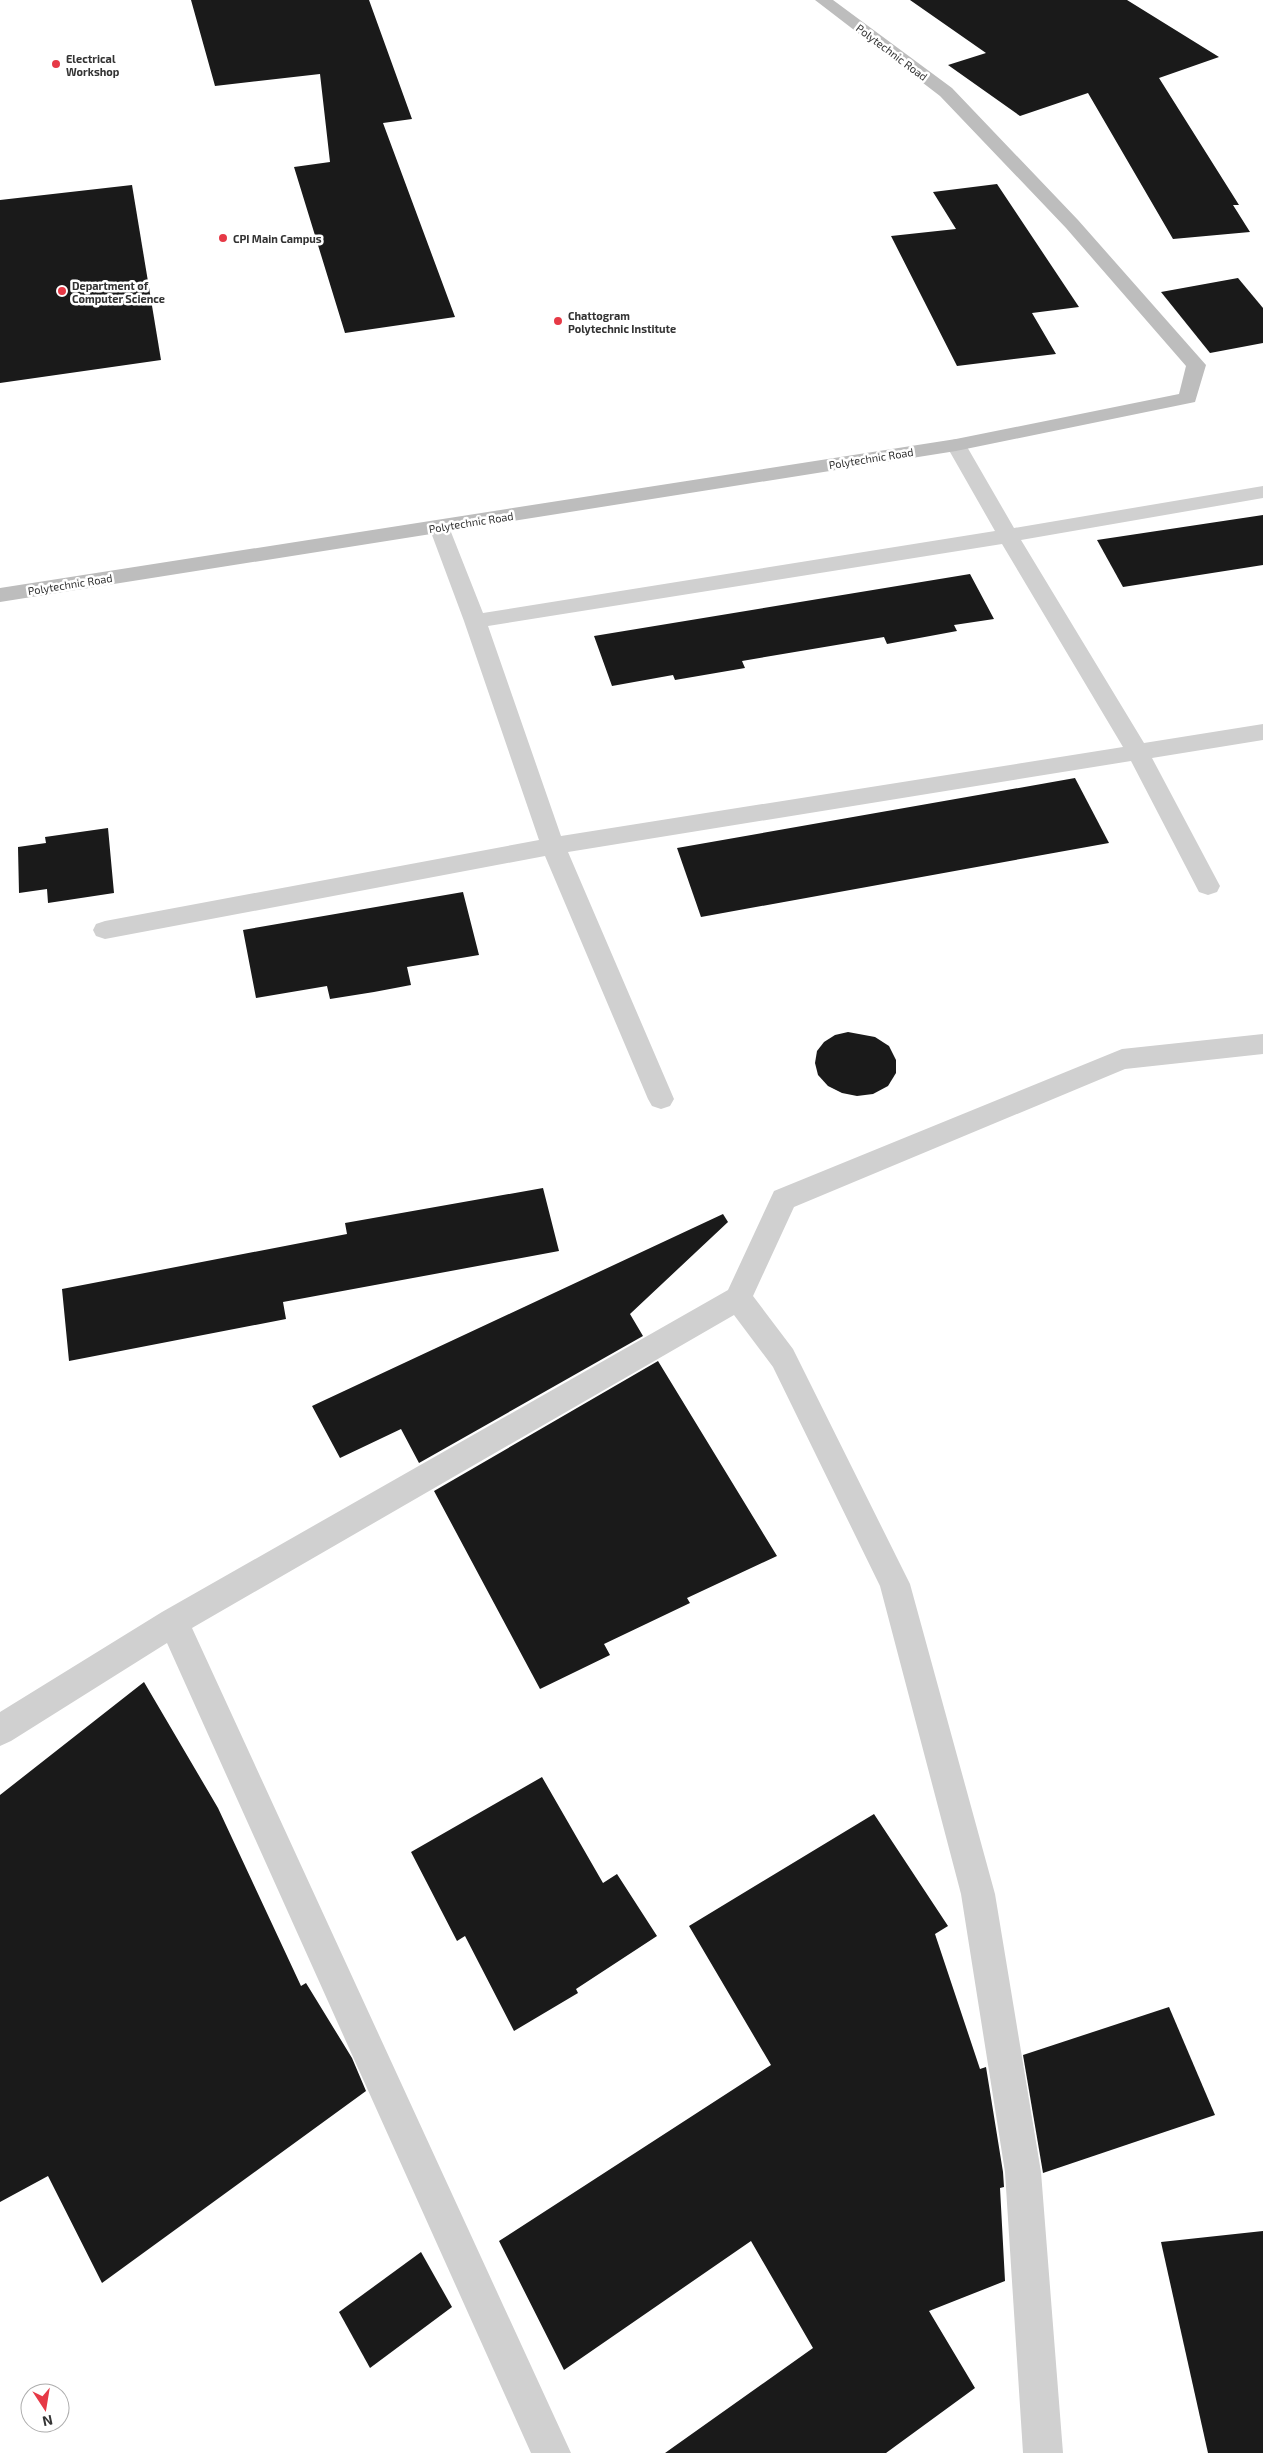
<svg xmlns="http://www.w3.org/2000/svg" width="1263" height="2453" viewBox="0 0 1263 2453" font-family="'Exo 2',sans-serif">
	<style>
		.building { fill: #1a1a1a }
		.lines { fill: none; stroke-linecap: round; stroke-linejoin: round }
		.minor { fill: #d0d0d0; fill-rule: evenodd }
		.secondary { fill: #bdbdbd; fill-rule: evenodd }
		.poi-dot { fill: #e63946; stroke: #fff; stroke-width: 2 }
		.labels { text-anchor: middle; dominant-baseline: central; stroke-width: 5; stroke-linejoin: round; paint-order: stroke }
		.far-street-label { font-size: 11px; fill: #333; stroke: #fff }
		.far-poi-label { font-size: 11px; font-weight: bold; fill: #333; stroke: #fff; text-anchor: start }
	</style>
	<rect width="100%" height="100%" fill="#fff"/>
	<!-- building -->
	<g class="building">
		<polygon points="191,0 369,0 412,119 383,123 455,317 345,333 294,167 330,162 320,74 215,86"/>
		<polygon points="910,0 1127,0 1219,57 1159,78 1239,205 1233,205 1250,232 1173,239 1088,93 1020,116 948,65 986,53"/>
		<polygon points="997,184 1079,307 1032,313 1056,354 957,366 891,236 956,229 933,192"/>
		<polygon points="132,185 161,360 0,383 0,200"/>
		<polygon points="1238,278 1263,308 1263,343 1210,353 1161,292"/>
		<polygon points="1263,515 1263,565 1123,587 1097,540"/>
		<polygon points="970,574 994,619 954,625 957,631 887,644 884,637 742,661 745,668 675,680 673,675 612,686 594,636"/>
		<polygon points="1075,778 1109,843 701,917 677,848"/>
		<polygon points="108,828 114,893 48,903 47,889 19,893 18,847 46,843 45,837"/>
		<polygon points="463,892 479,955 407,967 411,985 374,992 330,999 327,986 256,998 243,930"/>
		<polygon points="848,1032 875,1037 889,1046 896,1060 896,1073 888,1086 873,1094 857,1096 842,1093 828,1086 818,1075 815,1063 817,1051 824,1042 835,1035"/>
		<polygon points="543,1188 559,1251 283,1302 286,1319 69,1361 62,1289 347,1234 345,1223"/>
		<polygon points="723,1214 728,1222 630,1314 643,1336 419,1463 401,1429 340,1458 312,1406"/>
		<polygon points="658,1361 777,1556 687,1598 690,1603 604,1644 610,1655 540,1689 434,1491"/>
		<polygon points="144,1682 218,1808 301,1986 306,1983 352,2058 366,2091 102,2283 48,2176 0,2202 0,1795"/>
		<polygon points="542,1777 603,1883 617,1874 657,1936 576,1989 578,1993 514,2031 465,1936 457,1941 411,1852"/>
		<polygon points="874,1814 948,1926 935,1934 980,2069 986,2067 1003,2172 1004,2187 1000,2188 1005,2281 929,2311 975,2388 886,2453 665,2453 813,2348 751,2241 564,2370 499,2241 771,2065 689,1926"/>
		<polygon points="1169,2007 1215,2115 1043,2173 1023,2055"/>
		<polygon points="1263,2231 1263,2453 1208,2453 1161,2242"/>
		<polygon points="421,2252 452,2307 370,2368 339,2312"/>
	</g>
	<g class="lines">
		<!-- minor -->
		<g class="minor">
			<path d="M956 439 963 441 966 445 1014 528 1263 486V498L1021 540 1144 743 1263 724V740L1152 758 1220 886 1217 892 1208 895 1199 892 1131 761 568 852 674 1099 670 1106 661 1109 652 1106 648 1099 545 856 105 939 96 936 93 930 96 924 105 921 539 840 464 621 429 527 432 522 439 520 446 522 449 527 483 613 995 531 946 445 949 441ZM1002 544 1123 747 561 836 488 626Z"/>
			<polygon points="1263,1034 1263,1054 1125,1069 794,1207 753,1296 793,1349 910,1584 995,1894 1041,2172 1063,2453 1023,2453 1005,2172 961,1894 880,1586 773,1367 734,1315 192,1628 571,2453 531,2453 167,1643 11,1741 0,1746 0,1712 162,1612 728,1290 774,1191 1122,1049"/>
		</g>
		<!-- secondary -->
		<polygon class="secondary" points="815,0 833,0 952,88 1078,220 1206,365 1195,402 956,451 0,602 0,588 956,439 1179,394 1186,366 1066,228 940,96"/>
	</g>
	<!-- markers -->
	<g class="poi-dot">
		<circle cx="56" cy="64" r="5"/>
		<circle cx="223" cy="238" r="5"/>
		<circle cx="62" cy="291" r="5"/>
		<circle cx="558" cy="321" r="5"/>
	</g>
	<g class="labels">
		<!-- far-street labels -->
		<g class="far-street-label">
			<text transform="translate(892 52) rotate(37)">Polytechnic Road</text>
			<text transform="translate(871 458) rotate(-9)">Polytechnic Road</text>
			<text transform="translate(471 522) rotate(-9)">Polytechnic Road</text>
			<text transform="translate(70 584) rotate(-9)">Polytechnic Road</text>
		</g>
		<!-- far-poi labels -->
		<g class="far-poi-label">
			<text x="66" y="58">Electrical<tspan x="66" dy="13">Workshop</tspan></text>
			<text x="233" y="238">CPI Main Campus</text>
			<text x="72" y="285">Department of<tspan x="72" dy="13">Computer Science</tspan></text>
			<text x="568" y="315">Chattogram<tspan x="568" dy="13">Polytechnic Institute</tspan></text>
		</g>
	</g>
	<!-- north arrow -->
	<g transform="translate(45 2408) rotate(168)"><circle r="24" fill="#ffffff" stroke="#adadad"/>
	<path d="M0-4L9 19L0 12L-9 19Z" fill="#e63946"/>
	<text y="-8" font-size="14" font-weight="bold" text-anchor="middle" fill="#333333">N</text>
	</g>
</svg>
